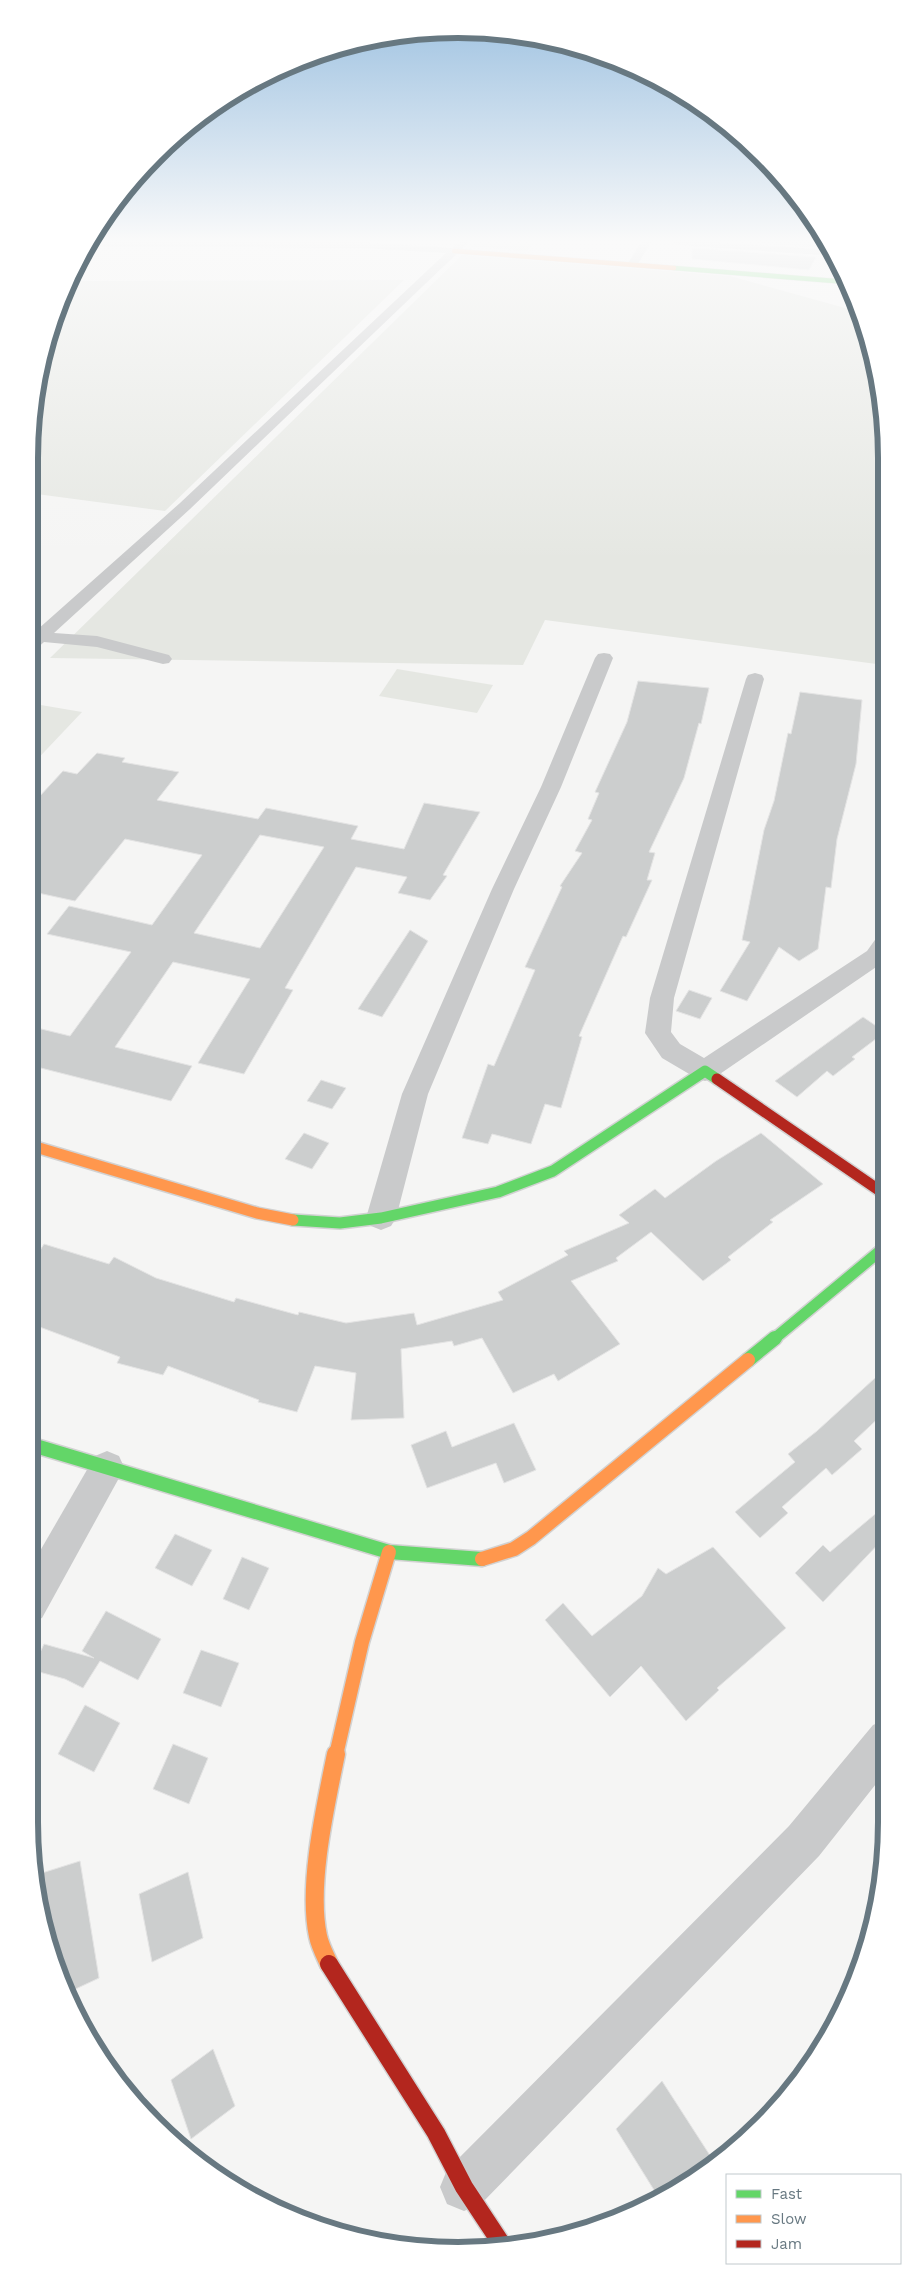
<svg xmlns="http://www.w3.org/2000/svg" width="916" height="2279" viewBox="0 0 916 2279" font-family="'Work Sans',sans-serif">
	<style>
		.green { fill: #e5e7e2 }
		.building { fill: #cccece; stroke: #e4e4e4; fill-rule: evenodd }
		.lines { fill: none; stroke-linecap: round; stroke-linejoin: round }
		.fast-far2-casing { stroke: #d2d2d2; stroke-width: 5.5 }
		.fast-far1-casing { stroke: #d2d2d2; stroke-width: 14 }
		.fast-casing { stroke: #d2d2d2; stroke-width: 17 }
		.slow-far3-casing { stroke: #d2d2d2; stroke-width: 5.5 }
		.slow-far2-casing { stroke: #d2d2d2; stroke-width: 14 }
		.slow-far1-casing { stroke: #d2d2d2; stroke-width: 17 }
		.slow-casing { stroke: #d2d2d2; stroke-width: 21 }
		.jam-far1-casing { stroke: #d2d2d2; stroke-width: 14 }
		.jam-casing { stroke: #d2d2d2; stroke-width: 21 }
		.street { fill: #c9cacb; fill-rule: evenodd }
		.fast-far2 { stroke: #63d668; stroke-width: 4.5 }
		.fast-far1 { stroke: #63d668; stroke-width: 11 }
		.fast { stroke: #63d668; stroke-width: 14 }
		.slow-far3 { stroke: #ff974d; stroke-width: 4.5 }
		.slow-far2 { stroke: #ff974d; stroke-width: 11 }
		.slow-far1 { stroke: #ff974d; stroke-width: 14 }
		.slow { stroke: #ff974d; stroke-width: 18 }
		.jam-far1 { stroke: #b3261e; stroke-width: 11 }
		.jam { stroke: #b3261e; stroke-width: 18 }
		.rim { fill: none; stroke: #677881; stroke-width: 6 }
	</style>
	<rect width="100%" height="100%" fill="#f5f5f4"/>
	<!-- green -->
	<g class="green">
		<polygon points="475,242 535,242 527,251 470,246"/>
		<polygon points="462,255 730,276 856,311 884,402 884,665 545,620 523,665 50,658"/>
		<polygon points="70,280 77,281 404,280 165,511 29,493 29,458 51,320"/>
		<polygon points="397,669 493,685 477,713 379,696"/>
		<polygon points="29,703 82,712 29,768"/>
	</g>
	<!-- building -->
	<g class="building">
		<polygon points="735,242 823,242 821,247"/>
		<polygon points="692,248 816,257 809,270 692,259"/>
		<polygon points="638,681 709,688 701,724 699,723 684,778 649,852 655,853 647,880 652,880 626,937 623,936 579,1036 582,1037 561,1108 545,1104 531,1144 492,1134 488,1144 462,1138 488,1064 494,1066 535,970 525,967 562,887 560,886 582,853 575,851 592,820 588,819 599,793 595,792 627,722"/>
		<polygon points="800,692 862,700 856,764 837,839 831,888 826,887 818,949 799,961 779,947 747,1001 720,991 750,942 742,940 764,830 774,801 788,733 791,734"/>
		<path d="M97 753 125 758 122 762 179 772 157 800 258 819 266 808 358 826 351 839 404 849 424 803 480 812 443 875 447 876 430 900 398 893 407 877 356 867 285 988 293 990 244 1074 198 1063 250 979 173 962 115 1047 192 1066 171 1101 29 1065V1026L70 1036 131 952 47 934 69 906 152 925 202 855 125 839 75 901 29 891V795L39 797 63 771 77 774ZM260 835 324 847 260 948 194 933Z"/>
		<polygon points="410,930 428,941 397,993 382,1017 358,1009"/>
		<polygon points="689,990 712,998 700,1019 676,1011"/>
		<polygon points="863,1017 885,1032 852,1057 855,1059 833,1076 827,1071 797,1097 775,1081"/>
		<polygon points="321,1080 346,1088 332,1109 307,1101"/>
		<polygon points="304,1133 329,1143 312,1169 285,1159"/>
		<polygon points="761,1133 823,1184 770,1220 773,1222 728,1257 731,1260 703,1281 651,1232 616,1258 618,1261 571,1281 620,1344 558,1381 554,1374 513,1393 482,1338 454,1346 452,1341 401,1349 404,1418 351,1420 356,1373 315,1366 297,1412 258,1402 259,1400 168,1366 163,1375 117,1363 120,1357 29,1323 29,1268 44,1244 109,1264 114,1257 156,1278 234,1302 236,1298 298,1315 299,1312 346,1323 414,1313 417,1325 503,1300 498,1292 568,1255 564,1251 629,1223 619,1215 655,1189 665,1198 716,1161"/>
		<polygon points="886,1368 886,1411 854,1441 862,1449 832,1475 826,1468 782,1507 788,1513 760,1538 735,1512 795,1462 788,1454 817,1431"/>
		<polygon points="514,1423 536,1470 504,1483 496,1463 427,1488 411,1445 446,1431 452,1447"/>
		<polygon points="886,1505 886,1536 823,1602 795,1573 823,1545 830,1552"/>
		<polygon points="175,1534 212,1550 192,1586 155,1568"/>
		<polygon points="713,1547 786,1628 717,1688 719,1690 686,1721 641,1666 610,1697 545,1620 563,1603 592,1636 642,1596 658,1568 666,1574"/>
		<polygon points="242,1557 269,1568 249,1610 223,1599"/>
		<polygon points="106,1611 161,1639 138,1680 100,1661 83,1688 65,1679 32,1670 44,1644 94,1658 82,1651"/>
		<polygon points="201,1650 239,1663 221,1707 183,1693"/>
		<polygon points="85,1705 120,1723 94,1772 58,1754"/>
		<polygon points="173,1744 208,1758 189,1804 153,1789"/>
		<polygon points="80,1861 99,1978 67,1993 52,1959 42,1873"/>
		<polygon points="188,1872 203,1938 152,1962 139,1894"/>
		<polygon points="213,2049 235,2106 191,2139 171,2080"/>
		<polygon points="662,2081 711,2157 687,2183 659,2198 616,2129"/>
	</g>
	<g class="lines">
		<!-- fast-far2 casing -->
		<g class="fast-far2-casing">
			<polyline id="fast-far2" points="674,268 847,282"/>
		</g>
		<!-- fast-far1 casing -->
		<g class="fast-far1-casing">
			<g id="fast-far1">
				<polyline points="293,1220 340,1223 381,1218 498,1192 553,1171 705,1071 717,1079"/>
				<polyline points="774,1339 886,1246"/>
			</g>
		</g>
		<!-- fast casing -->
		<g class="fast-casing">
			<g id="fast">
				<polyline points="748,1360 775,1338"/>
				<polyline points="29,1444 389,1552 482,1559"/>
			</g>
		</g>
		<!-- slow-far3 casing -->
		<g class="slow-far3-casing">
			<polyline id="slow-far3" points="454,251 674,268"/>
		</g>
		<!-- slow-far2 casing -->
		<g class="slow-far2-casing">
			<polyline id="slow-far2" points="29,1145 257,1213 293,1220"/>
		</g>
		<!-- slow-far1 casing -->
		<g class="slow-far1-casing">
			<g id="slow-far1">
				<polyline points="482,1559 514,1549 531,1538 748,1360"/>
				<polyline points="336,1755 362,1642 389,1552"/>
			</g>
		</g>
		<!-- slow casing -->
		<g class="slow-casing">
			<path id="slow" d="M329 1964C325 1955 320 1946 318 1936 307 1885 326 1804 336 1754"/>
		</g>
		<!-- jam-far1 casing -->
		<g class="jam-far1-casing">
			<polyline id="jam-far1" points="717,1079 886,1195"/>
		</g>
		<!-- jam casing -->
		<g class="jam-casing">
			<polyline id="jam" points="329,1964 436,2133 464,2187 501,2243"/>
		</g>
		<!-- street -->
		<g class="street">
			<polygon points="88,242 362,242 452,248 459,242 469,242 190,509 54,633 97,636 169,655 172,659 169,663 163,664 97,647 44,642 35,650 29,651 29,628 37,630 180,503 446,253 362,248 85,246"/>
			<polygon points="641,242 651,242 636,267 628,267 627,265"/>
			<polygon points="673,242 714,242 831,250 835,256 678,245"/>
			<polygon points="604,653 610,654 613,658 561,787 514,889 428,1094 396,1218 391,1226 381,1230 371,1226 366,1218 402,1094 492,889 541,787 595,658 598,654"/>
			<polygon points="755,673 762,675 764,679 674,998 671,1032 680,1044 704,1058 867,951 877,937 885,935 885,961 714,1078 705,1081 696,1078 662,1058 645,1033 650,998 746,679 748,675"/>
			<polygon points="107,1451 119,1456 124,1467 119,1478 42,1618 29,1623 29,1570 95,1456"/>
			<polygon points="887,1719 887,1770 819,1856 481,2204 464,2211 447,2204 440,2187 447,2170 789,1826 873,1725"/>
		</g>
		<!-- fast-far2 -->
		<use href="#fast-far2" class="fast-far2"/>
		<!-- fast-far1 -->
		<use href="#fast-far1" class="fast-far1"/>
		<!-- fast -->
		<use href="#fast" class="fast"/>
		<!-- slow-far3 -->
		<use href="#slow-far3" class="slow-far3"/>
		<!-- slow-far2 -->
		<use href="#slow-far2" class="slow-far2"/>
		<!-- slow-far1 -->
		<use href="#slow-far1" class="slow-far1"/>
		<!-- slow -->
		<use href="#slow" class="slow"/>
		<!-- jam-far1 -->
		<use href="#jam-far1" class="jam-far1"/>
		<!-- jam -->
		<use href="#jam" class="jam"/>
	</g>
	<!-- sky -->
	<linearGradient id="sky" x2="0" y2="1"><stop stop-color="#9bc0e0"/><stop offset="0.43" stop-color="#fafafa"/><stop offset="1" stop-color="#fafafa" stop-opacity="0"/></linearGradient>
	<rect width="916" height="561" fill="url(#sky)"/>
	<!-- crop -->
	<path d="M0 0H916V2279H0ZM458 38H458A420 420 0 0 1 878 458V1822A420 420 0 0 1 458 2242H458A420 420 0 0 1 38 1822V458A420 420 0 0 1 458 38Z" fill="#fff" fill-rule="evenodd"/>
	<path class="rim" d="M458 38H458A420 420 0 0 1 878 458V1822A420 420 0 0 1 458 2242H458A420 420 0 0 1 38 1822V458A420 420 0 0 1 458 38Z"/>
	<!-- legend -->
	<rect x="726" y="2174" width="175" height="90" fill="#ffffff" stroke="#c2c9cd"/>
	<rect x="736" y="2190" width="25" height="8" fill="#63d668" stroke="#c2c9cd"/>
	<text x="771" y="2199" font-size="15" fill="#677881">Fast</text>
	<rect x="736" y="2215" width="25" height="8" fill="#ff974d" stroke="#c2c9cd"/>
	<text x="771" y="2224" font-size="15" fill="#677881">Slow</text>
	<rect x="736" y="2240" width="25" height="8" fill="#b3261e" stroke="#c2c9cd"/>
	<text x="771" y="2249" font-size="15" fill="#677881">Jam</text>
</svg>
